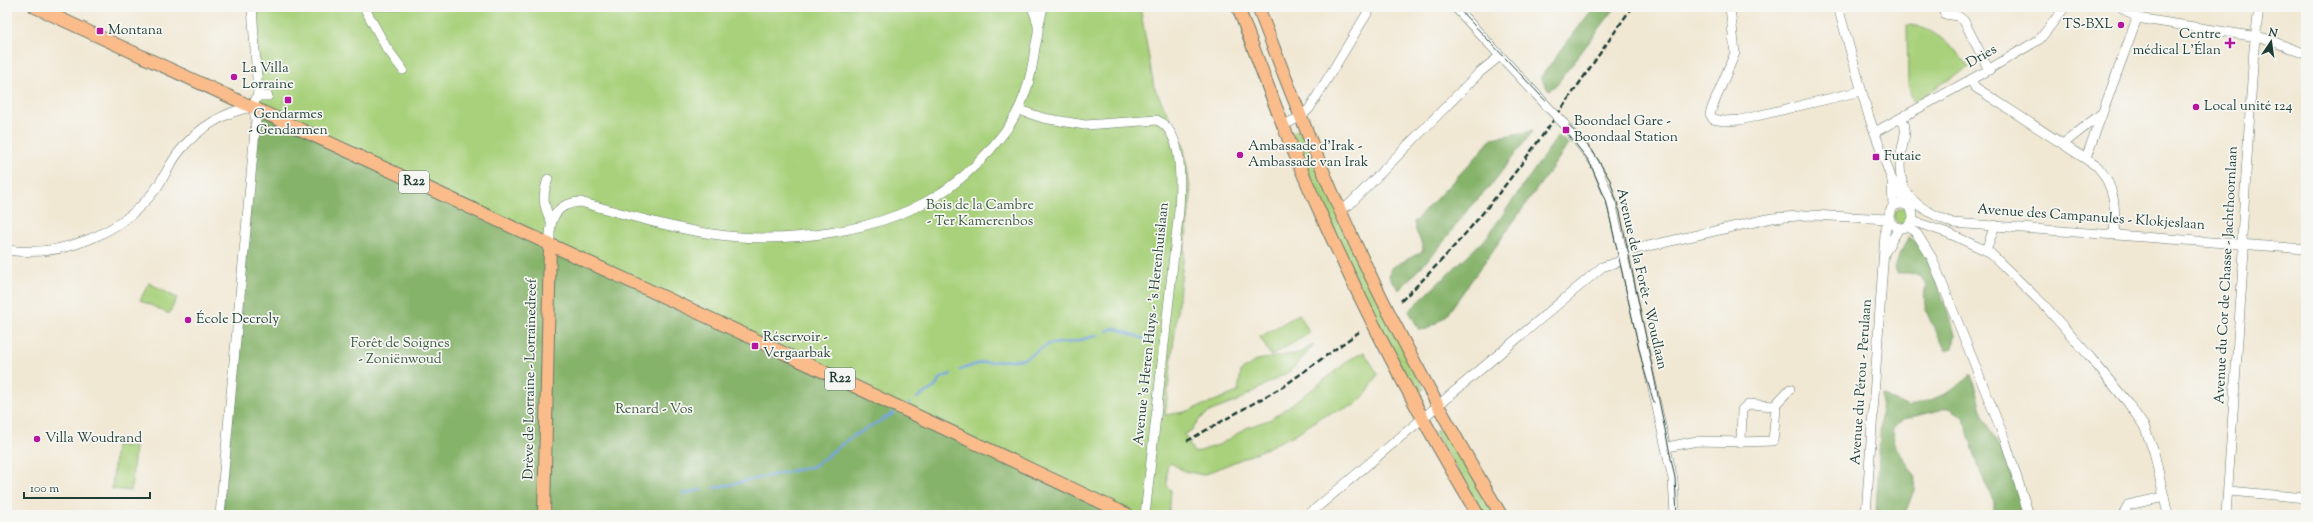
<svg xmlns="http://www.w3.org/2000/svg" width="2313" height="522" viewBox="0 0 2313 522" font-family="'Sorts Mill Goudy',serif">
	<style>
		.green { fill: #a9d17b; stroke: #648758 }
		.forest { fill: #86b36b; stroke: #527850 }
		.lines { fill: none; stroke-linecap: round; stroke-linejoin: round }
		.stream { stroke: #74a6e0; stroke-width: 2.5 }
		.minor-casing { stroke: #68796c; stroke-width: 10 }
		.major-casing { stroke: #68796c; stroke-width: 14 }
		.minor { stroke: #fff; stroke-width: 9 }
		.major { stroke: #fabc8b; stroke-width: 12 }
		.tram { stroke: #1f3d34; stroke-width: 1 }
		.rail { stroke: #1f3d34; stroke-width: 2.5; stroke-dasharray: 6 3; stroke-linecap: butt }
		.minor-bridge-casing { stroke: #68796c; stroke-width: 10; stroke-linecap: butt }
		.minor-bridge { stroke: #fff; stroke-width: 9 }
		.poi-dot { fill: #b5179e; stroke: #f6f6f2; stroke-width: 1.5 }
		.labels { text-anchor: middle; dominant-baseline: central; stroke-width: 3.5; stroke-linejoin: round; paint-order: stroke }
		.shield { fill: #f6f6f2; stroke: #60746d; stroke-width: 1 }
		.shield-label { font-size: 13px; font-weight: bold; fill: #1f3d34 }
		.poi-label { font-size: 14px; fill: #1f3d34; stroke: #f6f6f2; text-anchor: start }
		.street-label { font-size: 14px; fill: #1f3d34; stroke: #f6f6f2 }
		.park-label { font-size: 14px; fill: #3b5b42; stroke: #f6f6f2 }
	</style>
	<rect width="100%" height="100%" fill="#f6f6f2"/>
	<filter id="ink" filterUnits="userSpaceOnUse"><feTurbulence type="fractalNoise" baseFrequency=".025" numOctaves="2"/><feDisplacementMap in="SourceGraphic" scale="8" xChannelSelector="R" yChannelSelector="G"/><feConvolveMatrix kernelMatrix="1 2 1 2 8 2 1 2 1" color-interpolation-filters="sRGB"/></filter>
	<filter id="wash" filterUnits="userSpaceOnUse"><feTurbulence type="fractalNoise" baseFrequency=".012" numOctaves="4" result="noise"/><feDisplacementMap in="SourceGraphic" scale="16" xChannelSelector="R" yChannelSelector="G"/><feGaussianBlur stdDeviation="0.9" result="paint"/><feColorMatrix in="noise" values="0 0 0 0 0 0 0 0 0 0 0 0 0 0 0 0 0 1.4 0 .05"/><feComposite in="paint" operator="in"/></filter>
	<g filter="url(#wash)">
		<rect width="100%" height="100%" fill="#f1e8d4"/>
		<!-- green -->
		<g class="green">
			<polygon points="255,7 1140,7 1154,87 1183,144 1191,194 1165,415 1185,412 1238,392 1241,371 1257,360 1299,353 1314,345 1290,371 1235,402 1211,411 1200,419 1192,430 1184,434 1194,453 1221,444 1246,428 1271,419 1317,386 1349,360 1364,352 1378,374 1367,393 1355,405 1323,416 1294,435 1256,453 1203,475 1184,471 1171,463 1167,467 1167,486 1171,490 1169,515 1130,515 259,110"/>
			<path d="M1907 25C1931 25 1956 48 1969 67L1913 102 1908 84Z"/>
			<polygon points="1299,129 1424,389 1415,394 1340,248 1291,134"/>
			<circle cx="1902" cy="216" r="8"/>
			<polygon points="149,283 177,298 169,314 140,300"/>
			<polygon points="1299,314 1310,333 1271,356 1260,337"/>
			<polygon points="1445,426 1497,515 1484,515 1435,432"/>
			<polygon points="116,445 135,447 131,491 112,489"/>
		</g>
		<!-- forest -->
		<g class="forest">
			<polygon points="1594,7 1616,7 1556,85 1549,90 1540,78"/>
			<polygon points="259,110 1130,515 222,515"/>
			<path d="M1533 131 1488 189 1468 209 1438 249 1399 290 1389 277 1391 268 1423 251C1422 240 1415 233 1414 222L1477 156 1492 138Z"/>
			<polygon points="1558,136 1569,144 1446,316 1427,329 1419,330 1409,311 1487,237"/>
			<path d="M1909 237C1929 246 1943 303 1952 324L1955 335 1953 348 1945 350C1936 327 1919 311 1926 286L1921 277 1910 273H1897L1895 268 1899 255Z"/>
			<path d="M1971 374 1982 413 2017 483 2027 515 1994 514V502L1981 474 1963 417 1949 408 1903 419 1893 429 1894 444 1915 476 1914 490 1906 511 1910 515H1876L1882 394 1908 407C1932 400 1954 393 1971 374Z"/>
		</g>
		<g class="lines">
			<!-- stream -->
			<g class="stream">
				<polyline points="1107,331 1114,328 1148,340"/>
				<polyline points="960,370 980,363 1024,359 1049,344 1073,342 1098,335"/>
				<polyline points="917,398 935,387 941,378 951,374"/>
				<polyline points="909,404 909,403"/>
				<polyline points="714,488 814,466 850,438 894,413"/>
				<polyline points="683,494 701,490"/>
			</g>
		</g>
	</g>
	<g filter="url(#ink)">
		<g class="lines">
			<!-- minor casing -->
			<g class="minor-casing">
				<g id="minor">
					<polyline points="252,7 258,93 253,107"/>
					<polyline points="364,7 386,47 403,70"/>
					<polyline points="1455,7 1546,105"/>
					<polyline points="1730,7 1735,53 1712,108 1710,114 1713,119 1724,121 1740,120 1861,91"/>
					<polyline points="1838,7 1869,117 1892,180 1897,186 1904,204"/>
					<polyline points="1943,7 1945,14 1958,16 1964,21 1989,70"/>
					<polyline points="2121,7 2137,18 2264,38 2306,54"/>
					<polyline points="1039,25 1043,7"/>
					<path d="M1971 80 1975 87 2098 167C2115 187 2116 208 2114 234"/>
					<polyline points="258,93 261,96 268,96"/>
					<path d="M1019 110 1043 118 1085 125 1157 120C1185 133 1180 185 1179 210L1145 515"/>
					<path d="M1902 119C1908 130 1904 137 1902 149 1893 193 1915 208 1953 223L2306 249"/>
					<polyline points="1564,124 1595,163 1611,202 1673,479 1675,515"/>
					<polyline points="1284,125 1300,117 1309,109 1371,7"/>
					<polyline points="1875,132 1981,74 2040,39 2065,7"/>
					<polyline points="2063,144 2101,114"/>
					<polyline points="2086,158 2137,18"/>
					<path d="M548 179C542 196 543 205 551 221"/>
					<polyline points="1892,180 1893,206"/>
					<circle cx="1901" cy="216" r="12"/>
					<polyline points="1339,209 1349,205 1480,72 1500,56"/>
					<polyline points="1912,221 1948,233 1989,252 2045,306 2090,357 2128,403 2144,426 2154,452 2168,515"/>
					<polyline points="1908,226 1917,234 1932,258 2005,440 2029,515"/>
					<path d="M550 245C549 221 553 204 580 202 624 214 667 227 712 234 786 245 884 233 947 189 968 174 987 155 1003 134 1023 109 1031 80 1035 48 1036 42 1039 34 1038 27 1038 21 1034 13 1032 7"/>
					<path d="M7 250C61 258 121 234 155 190 164 178 170 163 179 152 197 129 225 111 253 107"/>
					<polyline points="1986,250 1995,225"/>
					<polyline points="1885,252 1899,228"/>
					<polygon points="1748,404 1774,406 1776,409 1773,441 1741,442 1742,410"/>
					<polyline points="1774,406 1790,389"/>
					<polyline points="1667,447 1697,441 1741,442"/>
					<polyline points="2229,491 2306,498"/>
					<polyline points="220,515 256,120 253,107"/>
					<polyline points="1308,515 1602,267 1618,262 1631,250 1772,218 1811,215 1889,219"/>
					<polyline points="1866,515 1885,234 1886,227 1890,222"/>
					<polyline points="2123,515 2128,505 2164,497"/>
					<polyline points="2226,515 2244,251 2242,237 2254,49 2259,7"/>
				</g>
			</g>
			<!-- major casing -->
			<g class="major-casing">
				<g id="major">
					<polyline points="35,7 703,315 1128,515"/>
					<path d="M1238 7C1264 76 1289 145 1320 212 1367 316 1420 418 1478 515"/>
					<path d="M1258 7C1284 75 1310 142 1339 208 1386 314 1442 416 1501 515"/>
					<polyline points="544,515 550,245"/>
				</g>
			</g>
			<!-- minor -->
			<use href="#minor" class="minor"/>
			<!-- major -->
			<use href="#major" class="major"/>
			<!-- tram -->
			<g class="tram">
				<polyline points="1457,7 1592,150 1610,180 1620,212 1675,478 1677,515"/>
				<polyline points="1560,124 1589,161 1606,200 1643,366 1654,403"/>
			</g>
			<!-- rail -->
			<g class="rail">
				<path d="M1401 301C1495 212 1559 112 1632 7"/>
				<polyline points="1187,441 1284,386 1359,332"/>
			</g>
			<!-- minor-bridge casing -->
			<g class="minor-bridge-casing">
				<polyline id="minor-bridge" points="1546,105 1564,124"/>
			</g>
			<!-- minor-bridge -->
			<use href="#minor-bridge" class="minor-bridge"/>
		</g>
	</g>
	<!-- markers -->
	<g class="poi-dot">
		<circle cx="2121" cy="25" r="4"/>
		<rect x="96" y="27" width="8" height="8" rx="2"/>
		<path d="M2228 37h4v4h4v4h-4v4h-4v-4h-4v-4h4z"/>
		<circle cx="234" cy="77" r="4"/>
		<rect x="284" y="96" width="8" height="8" rx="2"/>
		<circle cx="2196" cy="107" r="4"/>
		<rect x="1562" y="126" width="8" height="8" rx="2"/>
		<circle cx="1240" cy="155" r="4"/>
		<rect x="1872" y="153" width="8" height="8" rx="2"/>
		<circle cx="188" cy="320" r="4"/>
		<rect x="751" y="342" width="8" height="8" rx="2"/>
		<circle cx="37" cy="439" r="4"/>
	</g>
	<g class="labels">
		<!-- shield labels -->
		<g class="shield">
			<rect x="399" y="171" width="30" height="22" rx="3"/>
			<rect x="825" y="368" width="30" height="22" rx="3"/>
		</g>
		<g class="shield-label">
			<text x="414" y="182">R22</text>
			<text x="840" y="379">R22</text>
		</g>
		<!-- poi labels -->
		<g class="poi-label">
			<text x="2113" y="25" text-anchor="end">TS-BXL</text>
			<text x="108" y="31">Montana</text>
			<text x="2221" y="35" text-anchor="end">Centre<tspan x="2221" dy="16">médical L'Élan</tspan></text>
			<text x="242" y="69">La Villa<tspan x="242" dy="16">Lorraine</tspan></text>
			<text x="2204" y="107">Local unité 124</text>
			<text x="288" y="115" text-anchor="middle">Gendarmes<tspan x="288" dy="16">- Gendarmen</tspan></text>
			<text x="1574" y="122">Boondael Gare -<tspan x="1574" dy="16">Boondaal Station</tspan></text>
			<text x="1248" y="147">Ambassade d'Irak -<tspan x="1248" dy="16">Ambassade van Irak</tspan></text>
			<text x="1884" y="157">Futaie</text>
			<text x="196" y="320">École Decroly</text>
			<text x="763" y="338">Réservoir -<tspan x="763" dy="16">Vergaarbak</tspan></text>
			<text x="45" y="439">Villa Woudrand</text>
		</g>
		<!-- street labels -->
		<g class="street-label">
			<text transform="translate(1982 57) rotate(-30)">Dries</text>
			<text transform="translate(2091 218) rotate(4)">Avenue des Campanules - Klokjeslaan</text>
			<text transform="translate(2227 275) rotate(-87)">Avenue du Cor de Chasse - Jachthoornlaan</text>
			<text transform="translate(1641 279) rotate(77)">Avenue de la Forêt - Woudlaan</text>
			<text transform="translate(1152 324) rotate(-84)">Avenue 's Heren Huys - 's Herenhuislaan</text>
			<text transform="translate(531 379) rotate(-89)">Drève de Lorraine - Lorrainedreef</text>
			<text transform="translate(1862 382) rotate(-86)">Avenue du Pérou - Perulaan</text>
		</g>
		<!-- park labels -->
		<g class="park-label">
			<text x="980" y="206">Bois de la Cambre<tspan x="980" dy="16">- Ter Kamerenbos</tspan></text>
			<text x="400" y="344">Forêt de Soignes<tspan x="400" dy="16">- Zoniënwoud</tspan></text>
			<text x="654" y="410">Renard - Vos</text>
		</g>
	</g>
	<!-- margin -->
	<rect width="2313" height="522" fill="none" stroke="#f6f6f2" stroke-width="24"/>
	<!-- north arrow -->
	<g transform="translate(2271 42) rotate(13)" stroke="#f6f6f2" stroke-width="3" paint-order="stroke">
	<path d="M0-3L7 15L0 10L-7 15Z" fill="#1f3d34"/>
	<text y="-6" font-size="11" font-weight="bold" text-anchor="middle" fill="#1f3d34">N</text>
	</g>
	<!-- scale -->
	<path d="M24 492v6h126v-6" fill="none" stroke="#1f3d34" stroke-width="2"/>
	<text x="30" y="492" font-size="12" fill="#1f3d34" stroke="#f6f6f2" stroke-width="3" paint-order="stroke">100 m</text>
</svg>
